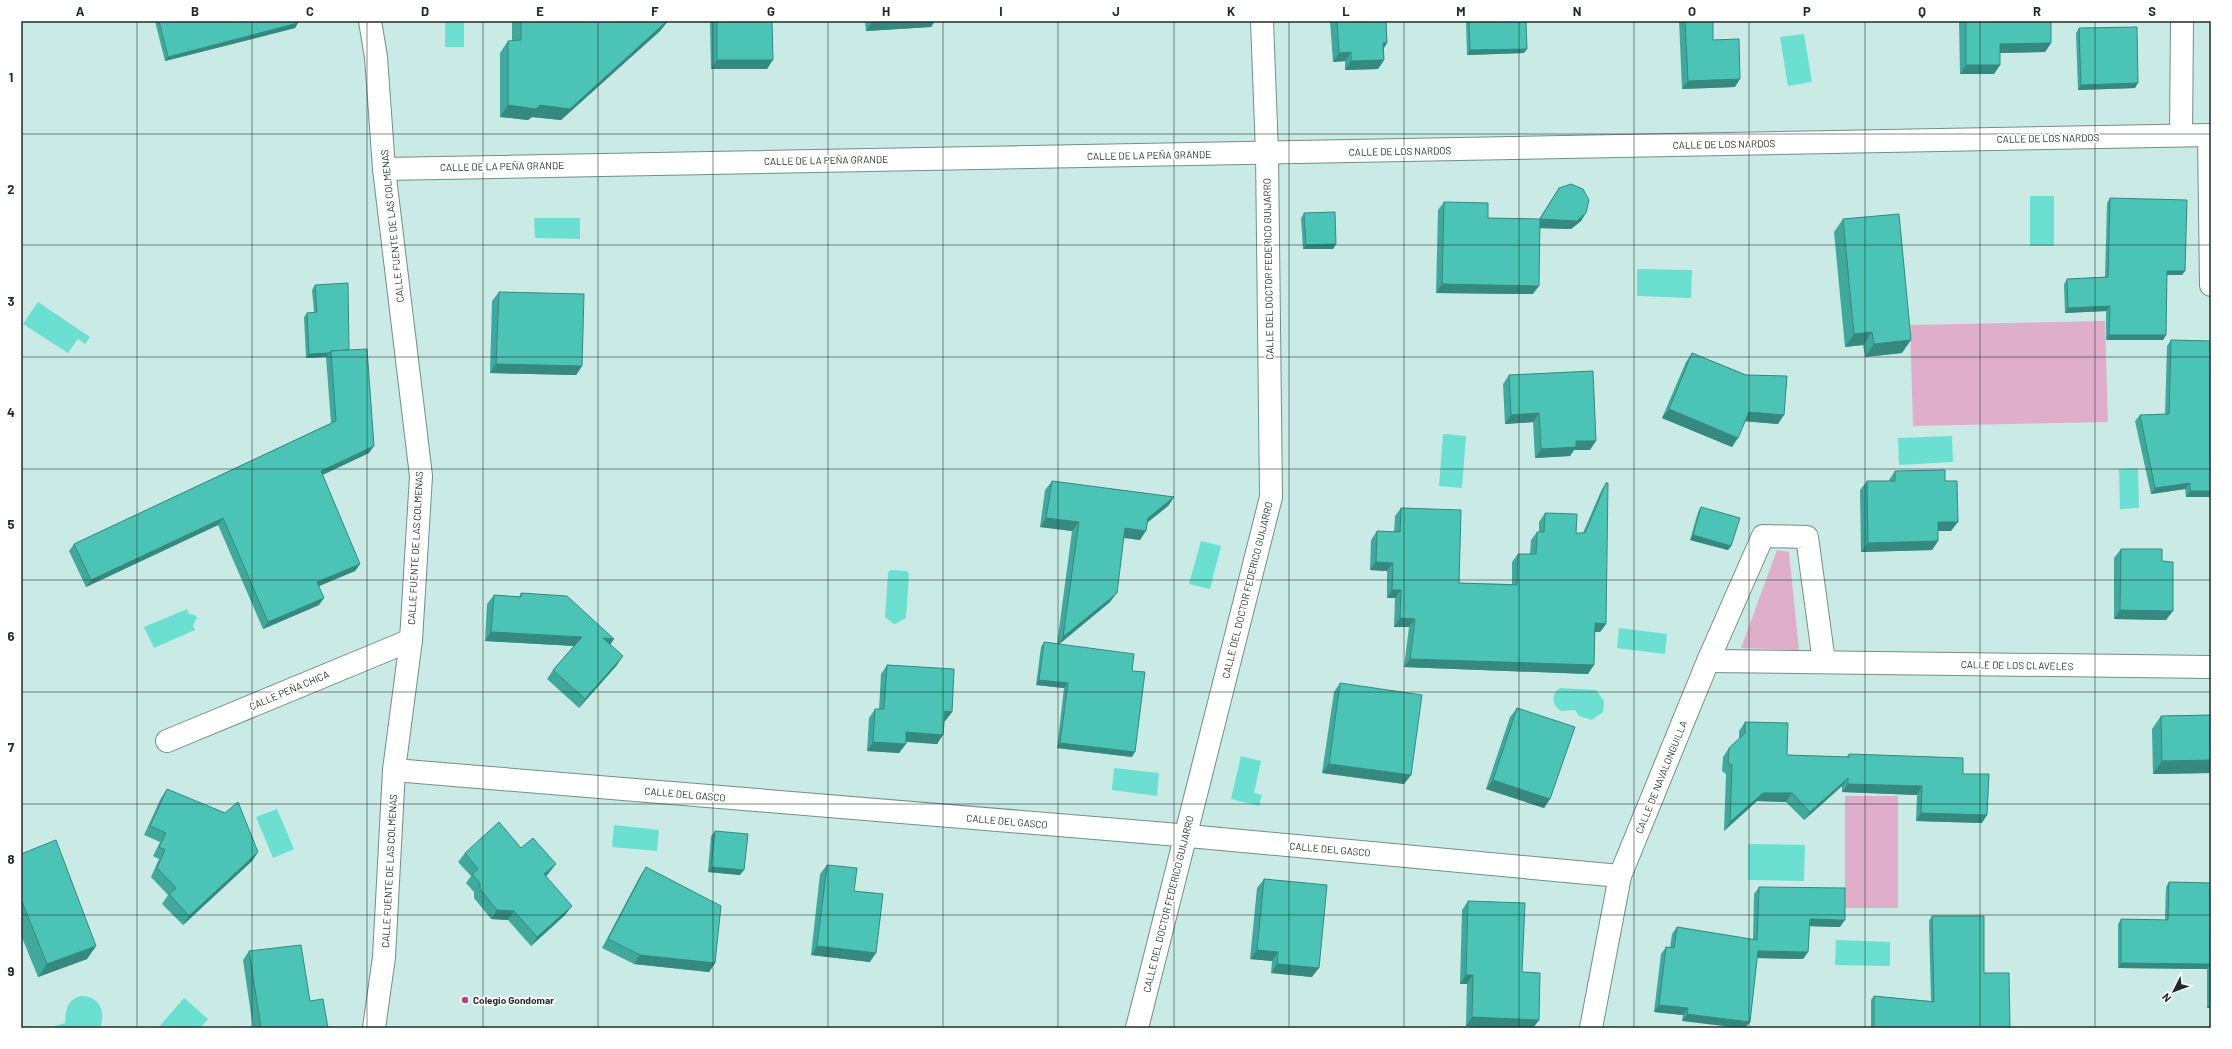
<svg xmlns="http://www.w3.org/2000/svg" width="2232" height="1049" viewBox="0 0 2232 1049" font-family="Barlow,sans-serif">
	<style>
		.green { fill: #dfafca }
		.water { fill: #6bdfd0 }
		.lines { fill: none; stroke-linecap: round; stroke-linejoin: round }
		.minor-casing { stroke: #728f8a; stroke-width: 24 }
		.minor { stroke: #fff; stroke-width: 22 }
		.wall { fill: #41a99c }
		.shaded-wall { fill: #35897f }
		.building { fill: #4cc4b5; stroke: #35897f }
		.grid { fill: none; stroke: #1f2b29; stroke-width: 1; stroke-opacity: 0.55 }
		.poi-dot { fill: #ba3e8f; stroke: #fff; stroke-width: 1.5 }
		.labels { text-anchor: middle; dominant-baseline: central; stroke-width: 3.5; stroke-linejoin: round; paint-order: stroke }
		.street-label { font-size: 10px; fill: #1f2b29; stroke: #fff }
		.poi-label { font-size: 10px; font-weight: bold; fill: #1f2b29; stroke: #fff; text-anchor: start }
		.neatline { fill: none; stroke: #1f2b29; stroke-width: 1.5 }
		.grid-label { font-size: 13px; text-anchor: middle; font-weight: bold; fill: #1f2b29 }
	</style>
	<rect width="100%" height="100%" fill="#caeae5"/>
	<!-- green -->
	<g class="green">
		<polygon points="2105,321 2108,422 1913,426 1910,325"/>
		<polygon points="1777,550 1789,552 1799,650 1741,648"/>
		<rect x="1845" y="796" width="53" height="112"/>
	</g>
	<!-- water -->
	<g class="water">
		<rect x="445" y="21" width="19" height="26"/>
		<polygon points="1804,34 1812,82 1788,86 1780,37"/>
		<rect x="2030" y="196" width="24" height="50"/>
		<polygon points="534,218 580,218 580,239 535,238"/>
		<polygon points="1637,269 1692,270 1691,298 1637,296"/>
		<polygon points="38,302 90,337 85,344 78,339 68,353 23,324"/>
		<polygon points="1443,434 1466,436 1462,488 1439,486"/>
		<polygon points="1952,436 1953,462 1899,465 1898,438"/>
		<polygon points="2138,468 2139,508 2120,509 2119,469"/>
		<polygon points="1201,541 1221,546 1210,589 1189,584"/>
		<path d="M890 570 907 571 909 574 906 618C892 625 897 627 885 617L888 573Z"/>
		<polygon points="187,609 189,614 195,615 197,618 193,625 195,630 154,648 144,627"/>
		<polygon points="1619,628 1667,634 1665,654 1617,648"/>
		<path d="M1560 688 1596 690 1604 701 1603 712 1592 720 1579 716 1575 710 1561 711C1551 704 1551 695 1560 688Z"/>
		<polygon points="1241,756 1261,761 1254,793 1262,795 1259,806 1231,799"/>
		<polygon points="1114,768 1159,773 1157,796 1112,790"/>
		<polygon points="277,809 294,849 273,858 256,817"/>
		<polygon points="614,825 659,830 657,851 612,847"/>
		<polygon points="1748,844 1805,845 1804,881 1748,880"/>
		<polygon points="1836,940 1890,942 1890,966 1835,965"/>
		<path d="M81 996C100 996 106 1012 100 1028H49L65 1023C66 1011 66 1000 81 996Z"/>
		<polygon points="184,998 208,1019 200,1028 158,1028"/>
	</g>
	<g class="lines">
		<!-- minor casing -->
		<g class="minor-casing">
			<g id="minor">
				<polyline points="370,21 376,57 384,169 421,476 411,640 394,770 384,957 374,1028"/>
				<polyline points="2181,135 2182,21"/>
				<polyline points="2209,135 2211,285"/>
				<polyline points="384,169 2211,135"/>
				<polyline points="1708,661 2211,667"/>
				<polyline points="167,741 411,640"/>
				<polyline points="394,770 1167,834 1620,876"/>
				<polyline points="1137,1028 1271,497 1267,153 1262,21"/>
				<polyline points="1591,1028 1620,876 1708,661 1763,536 1807,537 1824,662"/>
			</g>
		</g>
		<!-- minor -->
		<use href="#minor" class="minor"/>
	</g>
	<!-- wall -->
	<g class="wall">
		<polygon points="155,21 298,21 298,23 295,28 165,61"/>
		<polygon points="512,21 668,21 660,31 561,120 532,117 528,120 500,117 500,53 508,41 512,41"/>
		<polygon points="710,21 772,21 767,69 711,69"/>
		<polygon points="865,21 935,21 931,27 866,31"/>
		<polygon points="1330,21 1386,21 1387,43 1384,48 1384,60 1378,69 1345,70 1345,61 1333,62"/>
		<polygon points="1468,21 1526,21 1524,53 1467,55 1466,23"/>
		<polygon points="1679,21 1713,21 1713,40 1735,87 1682,89"/>
		<polygon points="1959,21 2051,21 2051,43 2045,52 2000,53 2000,65 1994,74 1960,74"/>
		<polygon points="2079,28 2135,88 2078,90 2076,33"/>
		<polygon points="1559,188 1581,221 1571,229 1540,228 1533,294 1436,293 1438,210 1444,202 1488,218 1539,219"/>
		<polygon points="2110,198 2182,275 2167,275 2166,335 2163,340 2106,340 2106,311 2065,313 2064,284 2067,279 2105,277 2107,203"/>
		<polygon points="1304,213 1336,244 1333,249 1303,249 1301,218"/>
		<polygon points="1843,219 1902,353 1865,357 1863,345 1845,347 1834,232"/>
		<polygon points="315,285 349,350 369,453 322,475 360,564 355,571 319,586 319,605 263,629 218,525 86,587 69,551 74,544 331,423 326,357 306,358 304,317 307,313 314,312 312,290"/>
		<polygon points="499,292 582,366 576,375 490,373 492,301"/>
		<polygon points="2171,340 2211,341 2211,497 2186,497 2185,489 2151,494 2135,421 2140,415 2165,414 2167,346"/>
		<polygon points="1692,353 1746,375 1778,424 1745,421 1732,447 1662,418 1686,362"/>
		<polygon points="1509,375 1590,450 1574,450 1570,456 1535,458 1533,422 1505,424 1503,384"/>
		<polygon points="1895,471 1945,481 1951,531 1938,531 1938,541 1932,550 1861,552 1860,490 1867,481 1889,481 1889,480"/>
		<polygon points="1052,481 1174,497 1168,506 1147,522 1140,540 1124,538 1110,602 1059,644 1132,671 1132,757 1057,748 1064,688 1036,685 1041,647 1044,642 1057,644 1072,531 1040,527 1045,490"/>
		<polygon points="1606,483 1606,624 1600,632 1595,632 1588,674 1404,667 1409,627 1394,627 1395,598 1387,598 1387,571 1370,570 1371,540 1377,531 1394,532 1395,516 1401,508 1459,583 1512,584 1512,562 1518,554 1530,554 1531,540 1537,532 1539,532 1539,522 1545,513 1576,533 1583,533 1601,491"/>
		<polygon points="1701,507 1731,546 1728,550 1690,540 1698,512"/>
		<polygon points="2121,549 2162,561 2166,620 2114,619 2114,558"/>
		<polygon points="521,593 610,645 617,665 579,708 547,679 553,670 574,646 485,641 487,604 494,595 519,597"/>
		<polygon points="887,665 952,712 945,721 944,721 937,744 906,742 899,753 867,751 869,718 875,709 879,709 881,674"/>
		<polygon points="1340,683 1411,775 1404,784 1322,773 1334,692"/>
		<polygon points="1517,708 1550,799 1544,808 1486,789 1510,717"/>
		<polygon points="2211,715 2211,773 2153,774 2152,729 2161,716"/>
		<polygon points="1745,722 1787,755 1846,757 1849,754 1963,774 1982,823 1916,821 1917,795 1842,792 1842,786 1804,820 1786,802 1757,801 1724,831 1726,774 1722,771 1723,757 1729,748 1739,739 1739,731"/>
		<polygon points="167,789 258,852 252,861 183,925 162,904 168,895 151,877 159,859 153,856 160,842 144,835 161,798"/>
		<polygon points="715,831 740,875 708,872 711,836"/>
		<polygon points="465,853 549,873 546,876 565,915 531,946 508,920 491,919 474,898 474,892 466,883 471,876 458,862"/>
		<polygon points="21,854 96,946 87,959 38,977 21,935"/>
		<polygon points="827,865 854,891 870,962 811,955 820,874"/>
		<polygon points="646,867 715,963 709,972 634,964 602,948 640,876"/>
		<polygon points="1264,879 1312,977 1271,973 1272,961 1250,959 1257,888"/>
		<polygon points="2169,882 2211,883 2211,1008 2207,1008 2207,969 2118,968 2118,924 2121,919 2165,920 2166,887"/>
		<polygon points="1759,887 1840,927 1809,926 1808,952 1803,959 1757,958 1682,1021 1683,1015 1654,1012 1661,954 1666,947 1670,948 1672,934 1677,927 1753,940 1754,894"/>
		<polygon points="1468,901 1522,972 1539,1020 1533,1028 1507,1028 1466,1026 1467,984 1460,984 1462,910"/>
		<polygon points="1932,916 1984,973 2010,1028 1871,1028 1871,1000 1874,996 1931,1001 1929,921"/>
		<polygon points="249,951 310,1001 328,1028 253,1028 243,960"/>
	</g>
	<!-- shaded-wall -->
	<g class="shaded-wall">
		<polygon points="667,21 668,21 660,31 561,120 532,117 528,120 500,117 508,105 540,105"/>
		<polygon points="884,21 935,21 931,27 866,31 872,22"/>
		<polygon points="298,23 295,28 165,61 168,57"/>
		<polygon points="1383,43 1387,43 1381,52"/>
		<polygon points="2051,43 2045,52 1994,53 2000,44"/>
		<polygon points="1527,49 1524,53 1467,55 1470,50"/>
		<polygon points="1351,52 1345,61 1333,62 1339,53"/>
		<polygon points="717,60 773,60 767,69 711,69"/>
		<polygon points="1384,60 1378,69 1345,70 1351,61"/>
		<polygon points="1966,65 2000,65 1994,74 1960,74"/>
		<polygon points="1740,79 1735,87 1682,89 1688,81"/>
		<polygon points="2138,83 2135,88 2078,90 2081,85"/>
		<polygon points="1586,213 1581,221 1571,229 1534,228 1540,219"/>
		<polygon points="1336,244 1333,249 1303,249 1306,245"/>
		<polygon points="2167,271 2185,271 2182,275 2164,275"/>
		<polygon points="1442,284 1539,286 1533,294 1436,293"/>
		<polygon points="2110,306 2106,311 2065,313 2068,308"/>
		<polygon points="1872,332 1863,345 1845,347 1854,334"/>
		<polygon points="2109,335 2166,335 2163,340 2106,340"/>
		<polygon points="1911,340 1902,353 1865,357 1874,344"/>
		<polygon points="330,353 326,357 306,358 309,354"/>
		<polygon points="496,364 582,366 576,375 490,373"/>
		<polygon points="1669,409 1738,438 1732,447 1662,418"/>
		<polygon points="1749,412 1784,415 1778,424 1742,421"/>
		<polygon points="1539,413 1533,422 1505,424 1511,415"/>
		<polygon points="1576,441 1596,441 1590,450 1574,450 1570,456 1535,458 1541,449"/>
		<polygon points="374,446 369,453 316,478 321,471"/>
		<polygon points="2190,483 2185,489 2151,494 2155,488"/>
		<polygon points="2190,491 2211,491 2211,497 2186,497"/>
		<polygon points="1174,497 1168,506 1142,527 1148,518"/>
		<polygon points="223,518 218,525 86,587 91,580"/>
		<polygon points="1046,518 1079,522 1072,531 1040,527"/>
		<polygon points="1938,522 1958,522 1951,531 1932,531"/>
		<polygon points="1125,528 1146,531 1140,540 1119,537"/>
		<polygon points="1693,535 1731,546 1728,550 1690,540"/>
		<polygon points="1938,541 1932,550 1861,552 1868,543"/>
		<polygon points="1376,562 1393,563 1387,571 1370,570"/>
		<polygon points="360,564 355,571 312,589 317,582"/>
		<polygon points="1392,590 1401,590 1395,598 1387,598"/>
		<polygon points="1117,593 1110,602 1057,646 1063,637"/>
		<polygon points="324,598 319,605 263,629 268,622"/>
		<polygon points="2120,610 2173,611 2166,620 2114,619"/>
		<polygon points="1400,618 1415,619 1409,627 1394,627"/>
		<polygon points="1595,623 1606,624 1600,632 1589,632"/>
		<polygon points="491,632 582,637 576,646 485,641"/>
		<polygon points="603,638 614,639 608,648"/>
		<polygon points="623,656 617,665 579,708 585,699"/>
		<polygon points="1410,659 1594,665 1588,674 1404,667"/>
		<polygon points="1039,680 1068,683 1064,688 1036,685"/>
		<polygon points="945,711 952,712 945,721 938,720"/>
		<polygon points="906,732 943,735 937,744 900,741"/>
		<polygon points="873,742 906,744 899,753 867,751"/>
		<polygon points="1060,743 1135,752 1132,757 1057,748"/>
		<polygon points="2211,760 2211,773 2153,774 2162,761"/>
		<polygon points="1329,764 1411,775 1404,784 1322,773"/>
		<polygon points="1848,778 1842,786 1804,820 1810,812"/>
		<polygon points="1493,780 1550,799 1544,808 1486,789"/>
		<polygon points="1848,784 1922,786 1917,795 1842,792"/>
		<polygon points="1763,793 1792,793 1786,802 1757,801 1724,831 1730,822"/>
		<polygon points="1921,813 1987,815 1982,823 1916,821"/>
		<polygon points="258,852 252,861 183,925 189,916"/>
		<polygon points="556,864 549,873 538,883 544,874"/>
		<polygon points="711,867 744,870 740,875 708,872"/>
		<polygon points="572,906 565,915 531,946 537,937"/>
		<polygon points="497,910 514,911 508,920 491,919"/>
		<polygon points="1810,919 1845,920 1840,927 1805,926"/>
		<polygon points="96,946 87,959 38,977 47,964"/>
		<polygon points="817,946 876,953 870,962 811,955"/>
		<polygon points="1257,950 1278,952 1272,961 1250,959"/>
		<polygon points="1758,951 1808,952 1803,959 1753,958"/>
		<polygon points="640,955 715,963 709,972 634,964"/>
		<polygon points="2121,963 2210,964 2207,969 2118,968"/>
		<polygon points="1277,964 1319,968 1312,977 1271,973"/>
		<polygon points="1466,975 1473,975 1467,984 1460,984"/>
		<polygon points="2210,1004 2211,1004 2211,1008 2207,1008"/>
		<polygon points="1659,1005 1688,1008 1683,1015 1654,1012"/>
		<polygon points="1687,1014 1750,1022 1745,1028 1740,1028 1682,1021"/>
		<polygon points="1472,1017 1539,1020 1533,1028 1507,1028 1466,1026"/>
	</g>
	<!-- building -->
	<g class="building">
		<polygon points="159,21 298,21 298,23 168,57"/>
		<polygon points="521,21 667,21 570,109 540,105 536,109 508,105 508,41 521,40"/>
		<polygon points="717,21 772,21 773,60 717,60"/>
		<polygon points="1337,21 1386,21 1387,43 1383,43 1384,60 1351,61 1351,52 1339,53"/>
		<polygon points="1469,21 1526,21 1527,49 1470,50"/>
		<polygon points="1685,21 1713,21 1713,40 1739,39 1740,79 1688,81"/>
		<polygon points="1966,21 2051,21 2051,43 2000,44 2000,65 1966,65"/>
		<polygon points="2137,27 2138,83 2081,85 2079,28"/>
		<polygon points="1571,184 1583,189 1589,200 1586,213 1577,221 1540,219 1539,286 1442,284 1444,202 1488,203 1488,218 1540,219 1559,188"/>
		<polygon points="2110,198 2187,200 2185,271 2167,271 2166,335 2109,335 2110,306 2068,308 2067,279 2108,277"/>
		<polygon points="1335,212 1336,244 1306,245 1304,213"/>
		<polygon points="1899,214 1911,340 1874,344 1872,332 1854,334 1843,219"/>
		<polygon points="348,283 349,350 331,351 330,353 309,354 307,313 317,312 315,285"/>
		<polygon points="499,292 584,294 582,366 496,364"/>
		<polygon points="2171,340 2211,341 2211,491 2190,491 2190,483 2155,488 2140,415 2169,414"/>
		<polygon points="367,349 374,446 321,471 360,564 317,582 324,598 268,622 223,518 91,580 74,544 336,421 331,351"/>
		<polygon points="1692,353 1746,375 1787,376 1784,415 1749,412 1738,438 1669,409"/>
		<polygon points="1593,371 1596,441 1576,441 1576,447 1541,449 1539,413 1511,415 1509,375"/>
		<polygon points="1945,470 1945,481 1957,481 1958,522 1938,522 1938,541 1868,543 1867,481 1895,481 1895,471"/>
		<polygon points="1052,481 1174,497 1148,518 1146,531 1125,528 1117,593 1063,637 1079,522 1046,518"/>
		<polygon points="1606,483 1608,483 1606,624 1595,623 1594,665 1410,659 1415,619 1400,618 1401,590 1392,590 1393,563 1376,562 1377,531 1400,532 1401,508 1461,510 1459,583 1517,585 1518,554 1536,554 1537,532 1544,532 1545,513 1577,514 1576,533 1585,533"/>
		<polygon points="1701,507 1740,518 1731,546 1693,535"/>
		<polygon points="2121,549 2162,549 2162,561 2173,562 2173,611 2120,610"/>
		<polygon points="521,593 567,596 614,639 603,638 623,656 585,699 553,670 582,637 491,632 494,595 521,597"/>
		<polygon points="1044,642 1134,654 1132,671 1145,672 1135,752 1060,743 1068,683 1039,680"/>
		<polygon points="887,665 954,669 952,712 945,711 943,735 906,732 906,744 873,742 875,709 884,709"/>
		<polygon points="1340,683 1422,695 1411,775 1329,764"/>
		<polygon points="1517,708 1575,727 1550,799 1493,780"/>
		<polygon points="2211,715 2211,760 2162,761 2161,716"/>
		<polygon points="1745,722 1788,723 1787,755 1849,757 1849,754 1963,758 1963,774 1989,774 1987,815 1921,813 1922,786 1848,784 1848,778 1810,812 1792,793 1763,793 1730,822 1732,765 1728,763 1729,748 1745,733"/>
		<polygon points="167,789 225,813 238,802 258,852 189,916 169,894 176,888 157,868 165,850 159,847 166,833 150,826"/>
		<polygon points="499,822 521,848 533,838 556,864 544,874 572,906 537,937 514,911 497,910 480,889 480,883 472,874 478,869 465,853"/>
		<polygon points="715,831 748,834 744,870 711,867"/>
		<polygon points="56,840 96,946 47,964 21,899 21,854"/>
		<polygon points="827,865 857,868 854,891 883,894 876,953 817,946"/>
		<polygon points="646,867 721,906 715,963 640,955 608,939"/>
		<polygon points="1264,879 1327,885 1319,968 1277,964 1278,952 1257,950"/>
		<polygon points="2169,882 2211,883 2211,1004 2210,1004 2210,964 2121,963 2121,919 2168,920"/>
		<polygon points="1759,887 1845,888 1845,920 1810,919 1808,952 1758,951 1750,1022 1687,1014 1688,1008 1659,1005 1666,947 1674,948 1677,927 1757,940"/>
		<polygon points="1468,901 1525,903 1522,972 1540,973 1539,1020 1472,1017 1473,975 1466,975"/>
		<polygon points="1932,916 1984,916 1984,973 2009,973 2010,1028 1874,1028 1874,996 1934,1002"/>
		<polygon points="301,945 310,1001 323,999 328,1028 261,1028 249,951"/>
	</g>
	<!-- grid -->
	<path class="grid" d="M137 21V1028M252 21V1028M367 21V1028M483 21V1028M598 21V1028M713 21V1028M828 21V1028M943 21V1028M1058 21V1028M1174 21V1028M1289 21V1028M1404 21V1028M1519 21V1028M1634 21V1028M1749 21V1028M1865 21V1028M1980 21V1028M2095 21V1028M21 134H2211M21 245H2211M21 357H2211M21 469H2211M21 580H2211M21 692H2211M21 804H2211M21 915H2211"/>
	<!-- markers -->
	<circle class="poi-dot" cx="465" cy="1000" r="4"/>
	<g class="labels">
		<!-- street labels -->
		<g class="street-label">
			<text transform="translate(2048 138) rotate(-1)">CALLE DE LOS NARDOS</text>
			<text transform="translate(1724 144) rotate(-1)">CALLE DE LOS NARDOS</text>
			<text transform="translate(1400 151) rotate(-1)">CALLE DE LOS NARDOS</text>
			<text transform="translate(1149 155) rotate(-1)">CALLE DE LA PEÑA GRANDE</text>
			<text transform="translate(826 160) rotate(-1)">CALLE DE LA PEÑA GRANDE</text>
			<text transform="translate(502 166) rotate(-1)">CALLE DE LA PEÑA GRANDE</text>
			<text transform="translate(392 226) rotate(-96)">CALLE FUENTE DE LAS COLMENAS</text>
			<text transform="translate(1268 269) rotate(-91)">CALLE DEL DOCTOR FEDERICO GUIJARRO</text>
			<text transform="translate(415 548) rotate(-87)">CALLE FUENTE DE LAS COLMENAS</text>
			<text transform="translate(1247 590) rotate(-76)">CALLE DEL DOCTOR FEDERICO GUIJARRO</text>
			<text transform="translate(2017 665) rotate(1)">CALLE DE LOS CLAVELES</text>
			<text transform="translate(289 690) rotate(-23)">CALLE PEÑA CHICA</text>
			<text transform="translate(1661 777) rotate(-68)">CALLE DE NAVALONGUILLA</text>
			<text transform="translate(685 794) rotate(5)">CALLE DEL GASCO</text>
			<text transform="translate(1007 821) rotate(5)">CALLE DEL GASCO</text>
			<text transform="translate(1330 849) rotate(5)">CALLE DEL GASCO</text>
			<text transform="translate(389 871) rotate(-87)">CALLE FUENTE DE LAS COLMENAS</text>
			<text transform="translate(1168 904) rotate(-76)">CALLE DEL DOCTOR FEDERICO GUIJARRO</text>
		</g>
		<!-- poi labels -->
		<g class="poi-label">
			<text x="473" y="1000">Colegio Gondomar</text>
		</g>
	</g>
	<!-- border -->
	<rect width="2232" height="1049" fill="none" stroke="#ffffff" stroke-width="44"/>
	<!-- north arrow -->
	<g transform="translate(2174 991) rotate(228)" stroke="#ffffff" stroke-width="3" paint-order="stroke">
	<path d="M0-3L7 15L0 10L-7 15Z" fill="#1f2b29"/>
	<text y="-6" font-size="11" font-weight="bold" text-anchor="middle" fill="#1f2b29">N</text>
	</g>
	<rect x="22" y="22" width="2188" height="1005" class="neatline"/>
	<g class="grid-label">
		<text x="80" y="16">A</text>
		<text x="195" y="16">B</text>
		<text x="310" y="16">C</text>
		<text x="425" y="16">D</text>
		<text x="540" y="16">E</text>
		<text x="655" y="16">F</text>
		<text x="771" y="16">G</text>
		<text x="886" y="16">H</text>
		<text x="1001" y="16">I</text>
		<text x="1116" y="16">J</text>
		<text x="1231" y="16">K</text>
		<text x="1346" y="16">L</text>
		<text x="1461" y="16">M</text>
		<text x="1577" y="16">N</text>
		<text x="1692" y="16">O</text>
		<text x="1807" y="16">P</text>
		<text x="1922" y="16">Q</text>
		<text x="2037" y="16">R</text>
		<text x="2152" y="16">S</text>
		<text x="11" y="82">1</text>
		<text x="11" y="194">2</text>
		<text x="11" y="306">3</text>
		<text x="11" y="417">4</text>
		<text x="11" y="529">5</text>
		<text x="11" y="641">6</text>
		<text x="11" y="752">7</text>
		<text x="11" y="864">8</text>
		<text x="11" y="976">9</text>
	</g>
</svg>
